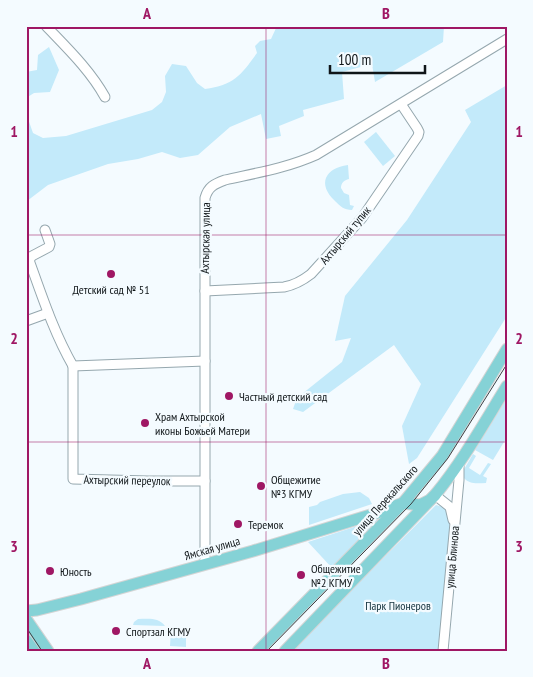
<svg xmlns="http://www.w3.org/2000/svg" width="533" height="677" viewBox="0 0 533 677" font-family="'PT Sans Narrow',sans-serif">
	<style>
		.green { fill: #c3eafa }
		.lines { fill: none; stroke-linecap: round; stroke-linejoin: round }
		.minor-casing { stroke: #95a7ae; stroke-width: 11 }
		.major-casing { stroke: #d4d5d5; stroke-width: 13 }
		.minor { stroke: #fff; stroke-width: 9 }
		.major { stroke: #85d2d6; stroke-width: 11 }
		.tram { stroke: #3b4144; stroke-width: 1 }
		.grid { fill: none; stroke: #9f1764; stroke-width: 1; stroke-opacity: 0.55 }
		.poi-dot { fill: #9f1764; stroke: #f4fbff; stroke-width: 2 }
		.labels { text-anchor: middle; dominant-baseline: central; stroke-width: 4.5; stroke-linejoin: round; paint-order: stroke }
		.street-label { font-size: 12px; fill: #0f1518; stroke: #f4fbff }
		.poi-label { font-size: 12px; fill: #0f1518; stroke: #f4fbff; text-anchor: start }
		.park-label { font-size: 12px; fill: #12313c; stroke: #f4fbff }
		.neatline { fill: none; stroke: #9f1764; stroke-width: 2 }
		.grid-label { font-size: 16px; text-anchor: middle; font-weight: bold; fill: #9f1764 }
	</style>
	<rect width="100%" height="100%" fill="#f4fbff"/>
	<!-- green -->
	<g class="green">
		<path d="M277 26H444L443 42 375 82 372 64 342 72 344 99 303 110 304 116 279 126 281 136 266 139 261 114 230 127 198 155 180 158 162 152 138 159 108 164 48 185 27 201 26 205V113L33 133 43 138 66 136 152 110 162 102 166 92 165 76 172 64 186 66 197 83 205 89C234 85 241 75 257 53L255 46 260 41 271 39Z"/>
		<polygon points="49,47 59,70 50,92 34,93 26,98 26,72 37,70 38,55"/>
		<polygon points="507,85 507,316 417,458 409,464 402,426 421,384 394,345 303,412 293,409 297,398 342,362 351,338 335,341 345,296 407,220 471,122 465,110"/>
		<polygon points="376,132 395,156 383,166 364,142"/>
		<path d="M348 165 349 179C344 180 341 183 341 188L344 193 349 195 350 205 354 206 352 210C344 210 340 206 335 201 317 184 325 168 348 165Z"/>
		<polygon points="507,398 507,437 493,460 475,450"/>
		<path d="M473 454 476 456 469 468 480 475 488 463 491 464 483 476 487 478 486 483C478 483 470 485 464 478L463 471Z"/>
		<polygon points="360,492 369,498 372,504 309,525 309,507 317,505 320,502 343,494"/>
		<polygon points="436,505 443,507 447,511 450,519 447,570 438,651 291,651"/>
		<polygon points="382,518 333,569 308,542"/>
		<path d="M138 619C149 619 158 617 165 626L133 625 134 622Z"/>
		<polygon points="171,629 179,629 186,635 186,647 170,646"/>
	</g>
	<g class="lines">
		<!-- minor casing -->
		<g class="minor-casing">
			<g id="minor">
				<path d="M46 26C67 48 90 70 105 97"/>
				<path d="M45 230 50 244 49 247 32 256 29 260C42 296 54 333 73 366L205 361"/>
				<path d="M205 291 284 287C295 285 302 281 311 274L362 218 418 136 419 132 417 128 401 104"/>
				<polyline points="26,321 48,313"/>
				<polyline points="73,366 73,479 148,481 205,481"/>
				<polyline points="435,495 450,507 453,520"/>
				<path d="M205 564V198C208 187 214 184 225 180 256 173 287 168 316 155L507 39"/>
				<polyline points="443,651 459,480 459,463"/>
			</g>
		</g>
		<!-- major casing -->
		<g class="major-casing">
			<g id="major">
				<polyline points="26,611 37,610 81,599 253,551 377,513 403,503 420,505 430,500 435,495"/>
				<polyline points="26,619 48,651"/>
				<polyline points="26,640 34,651"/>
				<polyline points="258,651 403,503 442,456 507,349"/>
				<path d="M285 651 435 495C463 461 484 423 507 386"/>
			</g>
		</g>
		<!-- minor -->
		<use href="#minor" class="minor"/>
		<!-- major -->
		<use href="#major" class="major"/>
		<!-- tram -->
		<g class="tram">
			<polyline points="26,627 42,651"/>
			<polyline points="267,651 411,504 448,458 507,364"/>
		</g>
	</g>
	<!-- grid -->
	<path class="grid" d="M266 26V651M26 235H507M26 442H507"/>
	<!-- markers -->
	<g class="poi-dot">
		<circle cx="111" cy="274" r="5"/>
		<circle cx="229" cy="396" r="5"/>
		<circle cx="145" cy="423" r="5"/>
		<circle cx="261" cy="486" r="5"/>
		<circle cx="238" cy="524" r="5"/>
		<circle cx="50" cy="571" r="5"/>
		<circle cx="301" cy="575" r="5"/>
		<circle cx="116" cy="631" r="5"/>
	</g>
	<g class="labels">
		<!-- street labels -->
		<g class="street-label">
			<text transform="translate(345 235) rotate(-50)">Ахтырский тупик</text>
			<text transform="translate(205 238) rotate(-89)">Ахтырская улица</text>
			<text transform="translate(127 480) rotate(1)">Ахтырский переулок</text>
			<text transform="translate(385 500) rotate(-48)">улица Перекальского</text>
			<text transform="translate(212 548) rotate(-16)">Ямская улица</text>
			<text transform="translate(452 557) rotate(-85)">улица Блинова</text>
		</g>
		<!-- poi labels -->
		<g class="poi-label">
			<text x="111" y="289" text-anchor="middle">Детский сад № 51</text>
			<text x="239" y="396">Частный детский сад</text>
			<text x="155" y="416">Храм Ахтырской<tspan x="155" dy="14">иконы Божьей Матери</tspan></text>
			<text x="271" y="479">Общежитие<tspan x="271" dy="14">№3 КГМУ</tspan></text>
			<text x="248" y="524">Теремок</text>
			<text x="311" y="568">Общежитие<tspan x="311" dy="14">№2 КГМУ</tspan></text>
			<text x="60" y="571">Юность</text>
			<text x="126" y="631">Спортзал КГМУ</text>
		</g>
		<!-- park labels -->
		<g class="park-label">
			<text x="398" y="605">Парк Пионеров</text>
		</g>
	</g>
	<!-- border -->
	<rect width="533" height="677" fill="none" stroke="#f4fbff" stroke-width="55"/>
	<!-- scale -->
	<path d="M330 65v8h95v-8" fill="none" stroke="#0f1518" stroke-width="2.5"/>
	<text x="338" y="65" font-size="15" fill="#0f1518" stroke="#f4fbff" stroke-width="4" paint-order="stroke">100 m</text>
	<rect x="28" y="28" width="478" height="622" class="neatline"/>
	<g class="grid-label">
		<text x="147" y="19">A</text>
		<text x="386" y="19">B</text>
		<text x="14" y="137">1</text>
		<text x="519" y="137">1</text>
		<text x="14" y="344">2</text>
		<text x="519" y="344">2</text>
		<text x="14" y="552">3</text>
		<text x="519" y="552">3</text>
		<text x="147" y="669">A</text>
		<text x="386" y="669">B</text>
	</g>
</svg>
